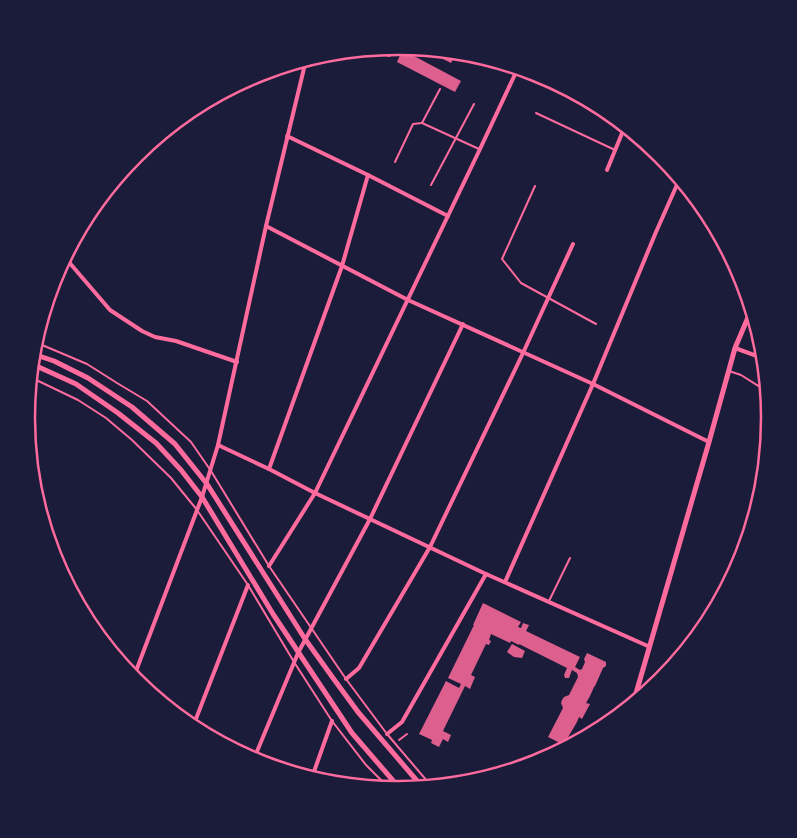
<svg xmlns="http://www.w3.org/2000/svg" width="797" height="838" viewBox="0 0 797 838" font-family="Lato,sans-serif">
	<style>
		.building { fill: #dd5f8e }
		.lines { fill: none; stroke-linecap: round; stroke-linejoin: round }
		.path { stroke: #ff6b9d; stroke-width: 2 }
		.service { stroke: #ff6b9d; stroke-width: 2 }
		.minor { stroke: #ff6b9d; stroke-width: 4 }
		.secondary { stroke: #ff6b9d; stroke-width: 5 }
		.rim { fill: none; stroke: #ff6b9d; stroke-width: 2.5 }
	</style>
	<rect width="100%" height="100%" fill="#1b1b3a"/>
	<!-- building -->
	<g class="building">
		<polygon points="404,47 414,48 417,50 414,56 461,81 455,92 397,62"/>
		<polygon points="434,50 457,52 451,63 437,56 439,53"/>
		<polygon points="754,323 757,324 764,348 752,343 751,333"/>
		<polygon points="483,603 521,622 518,627 521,628 523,623 529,625 526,631 580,657 575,667 580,670 582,669 585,662 584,659 587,653 606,662 606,666 603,668 595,686 594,687 590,696 586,703 590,704 582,719 579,717 577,722 567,739 568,741 564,745 548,737 563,708 561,703 562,700 564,697 569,695 578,677 577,673 572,670 569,678 565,678 564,675 567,668 519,644 519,645 511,641 510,643 491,634 489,640 491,641 489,645 486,644 471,675 475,677 470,689 465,686 443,731 451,735 448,742 443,739 439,747 431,743 432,740 419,734 446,681 459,688 461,684 448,678 474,625 473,625"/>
		<polygon points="512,644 525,651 522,658 514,657 507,652"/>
		<polygon points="168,709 192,720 189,727"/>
		<polygon points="199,729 216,735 214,741 198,732"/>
		<polygon points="233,742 249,748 245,757 230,749"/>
	</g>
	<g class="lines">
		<!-- path -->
		<polyline class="path" points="399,740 407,734"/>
		<!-- service -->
		<g class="service">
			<polyline points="536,113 615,150"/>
			<polyline points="422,123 479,149"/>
			<polyline points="395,162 413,124 422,123 440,89"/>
			<polyline points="431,185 474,104"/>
			<polyline points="535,186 502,259 521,283 596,324"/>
			<polyline points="63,261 68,261"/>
			<polyline points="35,342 87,364 117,383 147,401 191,442 211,471 269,566 346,679 387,734 433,788"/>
			<polyline points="729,371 741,375 768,392"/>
			<polyline points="30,377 78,400 106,418 132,440 171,478 197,510 248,585 294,662 332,721 366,765 392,791"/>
			<polyline points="549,601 570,558"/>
		</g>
		<!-- minor -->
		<g class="minor">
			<polyline points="376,49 389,55"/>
			<polyline points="287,136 368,175 448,216"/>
			<polyline points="607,170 625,126"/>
			<polyline points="266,226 408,300 593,384 709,442"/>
			<polyline points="66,256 68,261 110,310 142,331 155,337 176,341 237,362"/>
			<polyline points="735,348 765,359"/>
			<polyline points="218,445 269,469 315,493 486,574 650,647"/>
			<polyline points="269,469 342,266 368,175"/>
			<polyline points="269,566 315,493 480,149 518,68"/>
			<polyline points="505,582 593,384 656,232 680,178"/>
			<polyline points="133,679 202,497 218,445 266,226 306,60"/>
			<polyline points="346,679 359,668 430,547 523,353 573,244"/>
			<polyline points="192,729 248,585"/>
			<polyline points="387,734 402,722 486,574"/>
			<polyline points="253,761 298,653 370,519 463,324"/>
			<polyline points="311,780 332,721"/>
			<polyline points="381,790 386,784"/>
		</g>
		<!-- secondary -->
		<g class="secondary">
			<polyline points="33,354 54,361 88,378 132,407 175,444 207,484 305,639 333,678 358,712 424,789"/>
			<polyline points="32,364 76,384 118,413 156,443 181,470 202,497 273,614 352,733 402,791"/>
			<polyline points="632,707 709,442 735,348 752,308"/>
		</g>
	</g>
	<!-- crop -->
	<path d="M0 0H797V838H0ZM35 418a363 363 0 1 1 726 0a363 363 0 1 1-726 0Z" fill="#1b1b3a" fill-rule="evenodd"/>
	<path class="rim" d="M35 418a363 363 0 1 1 726 0a363 363 0 1 1-726 0Z"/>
</svg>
